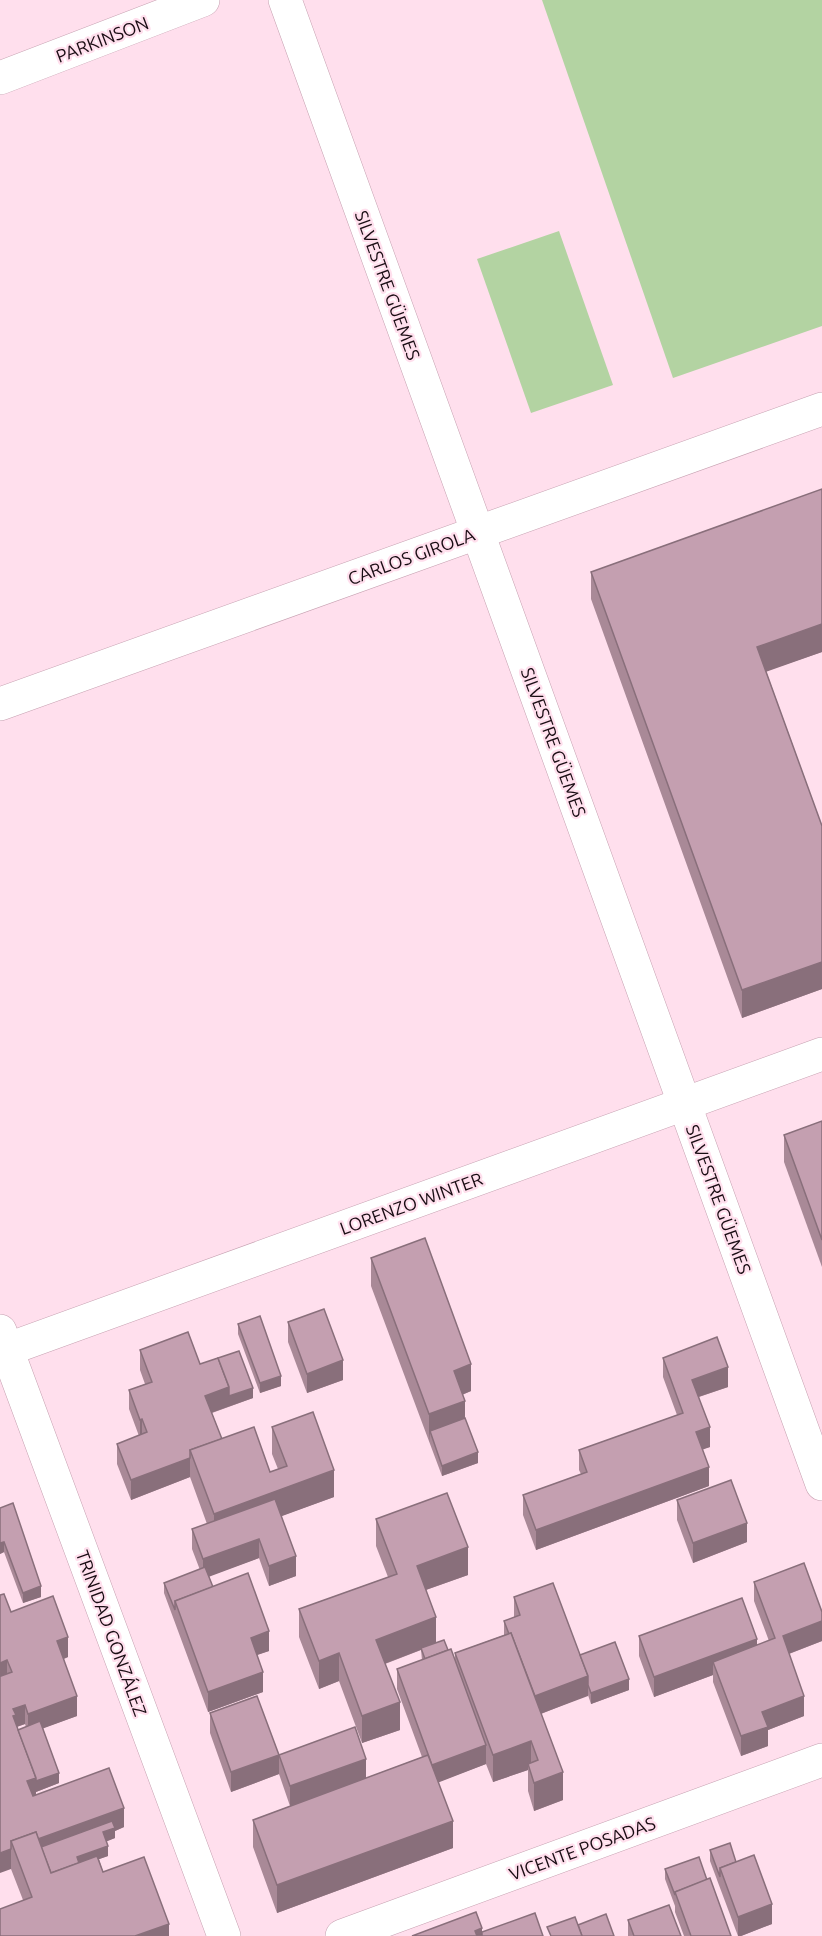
<svg xmlns="http://www.w3.org/2000/svg" width="822" height="1936" viewBox="0 0 822 1936" font-family="Ubuntu,sans-serif">
	<style>
		.green { fill: #b3d3a2 }
		.lines { fill: none; stroke-linecap: round; stroke-linejoin: round }
		.minor-casing { stroke: #c6a1b1; stroke-width: 34 }
		.minor { stroke: #fff; stroke-width: 33 }
		.wall { fill: #a98997; fill-rule: evenodd }
		.shaded-wall { fill: #896f7b }
		.building { fill: #c49fb0; stroke: #896f7b; stroke-width: 1.5 }
		.labels { text-anchor: middle; dominant-baseline: central; stroke-width: 4.5; stroke-linejoin: round; paint-order: stroke }
		.street-label { font-size: 18px; fill: #190c13; stroke: #ffdfed }
	</style>
	<rect width="100%" height="100%" fill="#ffdfed"/>
	<!-- green -->
	<g class="green">
		<polygon points="542,0 822,0 822,326 673,378"/>
		<polygon points="559,231 613,385 531,413 477,259"/>
	</g>
	<g class="lines">
		<!-- minor casing -->
		<g class="minor-casing">
			<g id="minor">
				<polyline points="285,0 822,1484"/>
				<polyline points="0,78 203,0"/>
				<polyline points="0,704 822,409"/>
				<polyline points="0,1331 224,1936"/>
				<polyline points="0,1352 822,1054"/>
				<polyline points="342,1936 822,1760"/>
			</g>
		</g>
		<!-- minor -->
		<use href="#minor" class="minor"/>
	</g>
	<!-- wall -->
	<g class="wall">
		<polygon points="822,489 822,652 766,671 822,826 822,989 742,1018 591,599 591,572"/>
		<polygon points="822,1121 822,1267 784,1162 784,1135"/>
		<polygon points="371,1258 471,1391 462,1395 465,1418 478,1463 442,1476 371,1286"/>
		<polygon points="288,1322 343,1380 307,1393 288,1342"/>
		<polygon points="238,1324 281,1386 260,1393 238,1334"/>
		<polygon points="140,1350 200,1364 253,1398 212,1413 222,1439 270,1472 278,1469 272,1454 272,1427 334,1497 281,1516 296,1576 269,1586 259,1558 209,1576 213,1587 269,1651 257,1655 263,1692 208,1712 164,1593 164,1583 200,1570 192,1549 192,1529 207,1524 190,1477 131,1500 117,1464 117,1444 139,1436 129,1409 129,1390 145,1384 140,1370"/>
		<polygon points="663,1358 728,1387 699,1397 710,1447 702,1449 709,1486 536,1550 523,1515 523,1495 581,1474 579,1470 579,1450 677,1415 663,1377"/>
		<polygon points="677,1500 747,1542 693,1563 677,1520"/>
		<polygon points="13,1503 41,1597 23,1603 4,1552 0,1554"/>
		<polygon points="376,1519 468,1575 426,1590 436,1643 448,1650 455,1660 455,1653 504,1635 504,1621 514,1617 514,1597 580,1655 629,1690 591,1704 588,1695 541,1714 563,1800 534,1811 528,1791 528,1770 493,1782 486,1764 438,1782 453,1848 277,1913 253,1847 253,1820 290,1806 279,1774 231,1792 210,1733 210,1713 279,1755 366,1778 422,1757 397,1689 397,1669 422,1660 421,1650 385,1664 400,1730 362,1743 339,1681 319,1689 299,1637 299,1609 388,1577 376,1546"/>
		<polygon points="754,1582 822,1612 822,1641 789,1654 804,1716 768,1730 768,1746 741,1756 713,1682 713,1675 654,1697 639,1656 639,1636 757,1645 769,1641 754,1601"/>
		<path d="M0 1595 11 1612 68 1657 64 1659 77 1716 43 1728 59 1783 36 1792V1795L124 1827 115 1831V1838L106 1841 108 1856 99 1859 103 1872 169 1936 23 1900 11 1869ZM25 1724 26 1727 18 1730 17 1727Z"/>
		<polygon points="710,1850 736,1862 772,1924 741,1936 738,1936 710,1861"/>
		<polygon points="665,1869 707,1880 731,1936 684,1936 675,1912 675,1906 665,1879"/>
		<polygon points="628,1920 681,1936 628,1936"/>
	</g>
	<!-- shaded-wall -->
	<g class="shaded-wall">
		<polygon points="822,624 822,652 757,675 757,647"/>
		<polygon points="822,962 822,989 742,1018 742,990"/>
		<polygon points="343,1360 343,1380 307,1393 307,1374"/>
		<polygon points="471,1364 471,1391 454,1398 454,1371"/>
		<polygon points="728,1367 728,1387 692,1399 692,1380"/>
		<polygon points="281,1376 281,1386 260,1393 260,1383"/>
		<polygon points="229,1387 253,1388 253,1398 205,1415 205,1396"/>
		<polygon points="465,1401 465,1429 430,1431 429,1442 429,1414"/>
		<polygon points="142,1419 142,1439 140,1439 140,1420"/>
		<polygon points="710,1427 710,1447 696,1452 696,1432"/>
		<polygon points="478,1452 478,1463 442,1476 442,1466"/>
		<polygon points="190,1458 190,1477 131,1500 131,1480"/>
		<polygon points="709,1467 709,1486 536,1550 536,1530"/>
		<polygon points="334,1470 334,1497 214,1541 214,1514"/>
		<polygon points="747,1523 747,1542 693,1563 693,1543"/>
		<polygon points="259,1539 259,1558 203,1579 203,1559"/>
		<polygon points="4,1542 4,1552 0,1554 0,1543"/>
		<polygon points="468,1547 468,1575 417,1593 417,1566"/>
		<polygon points="296,1556 296,1576 269,1586 269,1566"/>
		<polygon points="41,1586 41,1597 23,1603 23,1593"/>
		<polygon points="436,1617 436,1644 376,1667 376,1640"/>
		<polygon points="822,1621 822,1641 783,1656 783,1636"/>
		<polygon points="269,1631 269,1651 251,1657 251,1638"/>
		<polygon points="68,1637 68,1657 57,1661 57,1641"/>
		<polygon points="757,1639 757,1659 713,1662 713,1675 654,1697 654,1677"/>
		<polygon points="339,1653 339,1681 319,1689 319,1661"/>
		<polygon points="7,1660 7,1680 0,1682 0,1663"/>
		<polygon points="263,1672 263,1692 208,1712 208,1692"/>
		<polygon points="588,1676 588,1696 532,1717 532,1697"/>
		<polygon points="629,1679 629,1690 591,1704 591,1693"/>
		<polygon points="77,1696 77,1716 28,1734 28,1714"/>
		<polygon points="804,1696 804,1716 768,1730 768,1746 741,1756 741,1736 762,1712"/>
		<polygon points="400,1702 400,1730 362,1743 362,1716"/>
		<polygon points="25,1705 25,1724 16,1727 13,1736 13,1709"/>
		<polygon points="531,1741 531,1768 528,1764 528,1770 493,1782 493,1755"/>
		<polygon points="486,1745 486,1764 432,1785 432,1765"/>
		<polygon points="279,1755 279,1774 231,1792 231,1772"/>
		<polygon points="366,1759 366,1778 290,1806 290,1786"/>
		<polygon points="563,1772 563,1800 534,1811 534,1783"/>
		<polygon points="59,1773 59,1783 36,1792 36,1798 27,1801 27,1781"/>
		<polygon points="124,1808 124,1827 115,1831 115,1838 103,1843 20,1865 14,1848"/>
		<polygon points="453,1821 453,1848 277,1913 277,1885"/>
		<polygon points="108,1846 108,1856 77,1867 77,1857"/>
		<polygon points="11,1849 11,1869 0,1873 0,1853"/>
		<polygon points="772,1904 772,1924 741,1936 738,1936 738,1917"/>
		<polygon points="169,1924 169,1936 135,1936"/>
		<polygon points="482,1928 482,1936 475,1936 475,1931"/>
	</g>
	<!-- building -->
	<g class="building">
		<polygon points="822,489 822,624 757,647 822,826 822,962 742,990 591,572"/>
		<polygon points="822,1121 822,1240 784,1135"/>
		<polygon points="425,1238 471,1364 454,1371 465,1401 429,1414 371,1258"/>
		<polygon points="324,1309 343,1360 307,1374 288,1322"/>
		<polygon points="260,1316 281,1376 260,1383 238,1324"/>
		<polygon points="188,1332 200,1364 218,1358 229,1387 205,1396 222,1439 190,1450 190,1458 131,1480 117,1444 147,1432 142,1419 140,1420 129,1390 152,1382 140,1350"/>
		<polygon points="717,1337 728,1367 692,1380 710,1427 696,1432 709,1467 536,1530 523,1495 587,1472 579,1450 683,1413 663,1358"/>
		<polygon points="239,1351 253,1388 229,1396 229,1387 218,1358"/>
		<polygon points="313,1412 334,1470 214,1514 190,1450 254,1427 270,1472 287,1466 272,1427"/>
		<polygon points="465,1418 478,1452 442,1466 430,1431"/>
		<polygon points="731,1480 747,1523 693,1543 677,1500"/>
		<polygon points="447,1493 468,1547 417,1566 436,1617 376,1640 400,1702 362,1716 339,1653 319,1661 299,1609 397,1574 376,1519"/>
		<polygon points="275,1499 296,1556 269,1566 259,1539 203,1559 192,1529"/>
		<polygon points="13,1503 41,1586 23,1593 4,1542 0,1543 0,1508"/>
		<polygon points="804,1563 822,1612 822,1621 783,1636 804,1696 762,1712 768,1727 741,1736 713,1662 775,1638 754,1582"/>
		<polygon points="205,1567 213,1587 175,1601 175,1610 164,1583"/>
		<polygon points="248,1573 269,1631 251,1638 263,1672 208,1692 175,1601"/>
		<polygon points="553,1583 588,1676 535,1696 511,1633 509,1634 504,1621 520,1615 514,1597"/>
		<polygon points="4,1594 11,1612 53,1596 68,1637 57,1641 77,1696 28,1714 25,1705 13,1709 16,1715 13,1716 36,1778 27,1781 33,1796 109,1768 124,1808 38,1839 36,1832 11,1841 11,1849 0,1853 0,1673 1,1676 12,1672 7,1660 0,1663 0,1595"/>
		<polygon points="742,1598 757,1639 654,1677 639,1636"/>
		<polygon points="511,1633 563,1772 534,1783 528,1764 538,1760 531,1741 493,1755 455,1653"/>
		<polygon points="444,1640 448,1650 425,1659 421,1648"/>
		<polygon points="615,1642 629,1679 591,1693 588,1685 588,1676 580,1655"/>
		<polygon points="451,1649 486,1745 432,1765 397,1669"/>
		<polygon points="257,1696 279,1755 355,1727 366,1759 290,1786 279,1755 231,1772 210,1713"/>
		<polygon points="40,1721 59,1773 36,1781 36,1778 18,1730"/>
		<polygon points="428,1755 453,1821 277,1885 253,1820"/>
		<polygon points="112,1821 115,1828 103,1832 108,1846 77,1857 79,1863 51,1873 41,1847"/>
		<polygon points="36,1832 51,1873 97,1856 103,1872 144,1857 169,1924 135,1936 0,1936 0,1909 32,1897 11,1841"/>
		<polygon points="730,1843 736,1862 720,1868 720,1877 710,1850"/>
		<polygon points="754,1855 772,1904 738,1917 720,1868"/>
		<polygon points="699,1857 707,1880 675,1892 675,1895 665,1869"/>
		<polygon points="710,1878 731,1936 691,1936 675,1892"/>
		<polygon points="669,1905 681,1936 634,1936 628,1920"/>
		<polygon points="476,1912 482,1928 475,1931 477,1936 412,1936"/>
		<polygon points="535,1913 543,1936 482,1936 482,1932"/>
		<polygon points="606,1914 614,1936 582,1936 578,1925"/>
		<polygon points="575,1917 582,1936 551,1936 547,1927"/>
	</g>
	<g class="labels">
		<!-- street labels -->
		<g class="street-label">
			<text transform="translate(102 39) rotate(-21)">PARKINSON</text>
			<text transform="translate(388 285) rotate(70)">SILVESTRE GÜEMES</text>
			<text transform="translate(411 556) rotate(-20)">CARLOS GIROLA</text>
			<text transform="translate(554 742) rotate(70)">SILVESTRE GÜEMES</text>
			<text transform="translate(719 1199) rotate(70)">SILVESTRE GÜEMES</text>
			<text transform="translate(411 1203) rotate(-20)">LORENZO WINTER</text>
			<text transform="translate(112 1633) rotate(70)">TRINIDAD GONZÁLEZ</text>
			<text transform="translate(582 1848) rotate(-20)">VICENTE POSADAS</text>
		</g>
	</g>
</svg>
